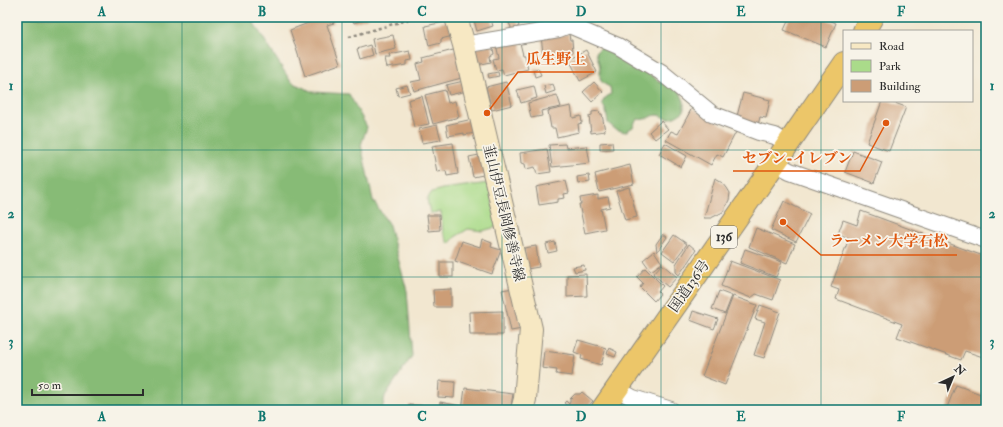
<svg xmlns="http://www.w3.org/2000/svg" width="1003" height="427" viewBox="0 0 1003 427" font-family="'IM FELL Double Pica','Noto Serif JP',serif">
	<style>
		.green { fill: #aadb8a; stroke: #6a835a }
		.forest { fill: #87bb76; stroke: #597350 }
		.building { fill: #cc9d76 }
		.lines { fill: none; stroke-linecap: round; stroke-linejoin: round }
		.minor-casing { stroke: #8e897e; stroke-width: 18 }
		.secondary-casing { stroke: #8e897e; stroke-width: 24 }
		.trunk-casing { stroke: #8e897e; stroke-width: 24 }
		.path { stroke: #8e897e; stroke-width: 2.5; stroke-dasharray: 3 3; stroke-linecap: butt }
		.minor { stroke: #fff; stroke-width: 16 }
		.secondary { stroke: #f7e8c3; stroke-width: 22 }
		.trunk { stroke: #ecc669; stroke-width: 22 }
		.grid { fill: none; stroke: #0f766e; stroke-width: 1; stroke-opacity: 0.55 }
		.labels { text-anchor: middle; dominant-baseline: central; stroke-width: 3.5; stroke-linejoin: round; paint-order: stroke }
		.shield { fill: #f7f3e8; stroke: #686764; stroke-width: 1 }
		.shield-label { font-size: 13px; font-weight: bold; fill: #2b2b2b }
		.street-label { font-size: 14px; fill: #2b2b2b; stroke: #f7f3e8 }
		.leader { fill: none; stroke: #df570e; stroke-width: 1.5 }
		.callout-dot { fill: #df570e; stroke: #f7f3e8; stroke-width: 1.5 }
		.callout-label { font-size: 15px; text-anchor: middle; font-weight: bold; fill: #df570e; stroke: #f7f3e8; stroke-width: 3.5; stroke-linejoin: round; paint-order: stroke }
		.neatline { fill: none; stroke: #0f766e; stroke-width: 1.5 }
		.grid-label { font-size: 13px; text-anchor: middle; font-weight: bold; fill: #0f766e }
	</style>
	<rect width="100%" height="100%" fill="#f7f3e8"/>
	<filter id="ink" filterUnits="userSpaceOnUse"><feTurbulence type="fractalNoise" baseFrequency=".025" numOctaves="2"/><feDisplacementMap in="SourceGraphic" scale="8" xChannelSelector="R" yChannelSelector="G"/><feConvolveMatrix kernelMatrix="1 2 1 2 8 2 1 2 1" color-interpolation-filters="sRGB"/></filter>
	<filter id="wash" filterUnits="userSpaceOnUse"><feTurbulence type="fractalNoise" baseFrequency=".012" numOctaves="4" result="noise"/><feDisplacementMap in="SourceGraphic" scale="16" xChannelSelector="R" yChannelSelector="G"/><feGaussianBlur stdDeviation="0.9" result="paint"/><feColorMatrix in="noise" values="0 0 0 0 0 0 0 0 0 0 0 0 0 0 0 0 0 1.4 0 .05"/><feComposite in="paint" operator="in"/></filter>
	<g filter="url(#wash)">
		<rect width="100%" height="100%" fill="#f2e7d0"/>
		<!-- green -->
		<polygon class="green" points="489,183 497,227 482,231 468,229 455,237 449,244 443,232 441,212 430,213 427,199 432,192 442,189"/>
		<!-- forest -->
		<g class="forest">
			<polygon points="17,17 250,17 291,82 313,92 349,94 367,127 361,145 373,200 389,225 407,291 412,356 385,396 382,410 17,410"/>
			<path d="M607 47 623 57 633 65 643 69 661 83 670 85 680 92 684 101V111C678 115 674 119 666 118 663 117 660 115 657 115 649 116 645 121 638 119L635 122 633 127 625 132 615 129 608 123 606 111 602 103 605 98 611 94 610 87C599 82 600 80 600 69 600 64 597 58 596 52L600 48Z"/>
		</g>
		<g id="blocks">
			<!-- building -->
			<g class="building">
				<polygon points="309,17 332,17 334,23 327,25 340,64 305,76 290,30 311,22"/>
				<polygon points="351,17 370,17 354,23"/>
				<polygon points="473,17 490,17 493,26 477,31"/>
				<polygon points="516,17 519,26 512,30 508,20"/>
				<polygon points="790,17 821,17 836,23 826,47 784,30"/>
				<polygon points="449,21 453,36 441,39 441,43 429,46 425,26"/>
				<polygon points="569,34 570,40 572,40 573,52 562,53 563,60 548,62 547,52 543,53 541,36"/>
				<polygon points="393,35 396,49 375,54 372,39"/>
				<polygon points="519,39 523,55 525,55 528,69 504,75 502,69 496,70 493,59 499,58 496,44"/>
				<polygon points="492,44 494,54 490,56 491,62 477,65 473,49"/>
				<polygon points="370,45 373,55 360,59 357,49"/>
				<polygon points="457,49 465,77 414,91 411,82 421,80 417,64 424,62 423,58"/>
				<polygon points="586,50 597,72 580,81 569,59"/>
				<polygon points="410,51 412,60 407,61 407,65 387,68 385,58 390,58 389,55"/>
				<polygon points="538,68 541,75 535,77 533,70"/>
				<polygon points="498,72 499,76 489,78 488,74"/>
				<polygon points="464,81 467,91 449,95 446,85"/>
				<polygon points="506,82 512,105 492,110 486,87"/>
				<polygon points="594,82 603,92 592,102 583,92"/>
				<polygon points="553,84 555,91 546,94 544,86"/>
				<polygon points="407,85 410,93 398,96 396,88"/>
				<polygon points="534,86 537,98 521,103 517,90"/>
				<polygon points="445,90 448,103 455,101 459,117 433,124 425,95"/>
				<polygon points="743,93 770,100 766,118 760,117 758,125 736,120"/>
				<polygon points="557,95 561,107 541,111 542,116 531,118 528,103"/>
				<polygon points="422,96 429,124 414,127 408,100"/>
				<polygon points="882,101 889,101 906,107 889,151 867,143"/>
				<polygon points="571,106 573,118 581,116 582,123 578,124 579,132 557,137 555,128 551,128 548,111"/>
				<polygon points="692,108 736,132 723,157 717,154 711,165 666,140 671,131 678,134"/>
				<polygon points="599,111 600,114 602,114 605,131 591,133 589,116 592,115 592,112"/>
				<polygon points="477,118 480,132 464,135 464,133 448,136 446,125"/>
				<polygon points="661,121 668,129 655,139 649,132"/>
				<polygon points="437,125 441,140 422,143 419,129"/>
				<polygon points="612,142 613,149 600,150 600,143"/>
				<polygon points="453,143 458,174 447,176 446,171 437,172 432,146"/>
				<polygon points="665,143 687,156 681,167 659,154"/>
				<polygon points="565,144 566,148 587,146 590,163 552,167 549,145"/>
				<polygon points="547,149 551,172 537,174 535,167 526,169 525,164 521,163 520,153"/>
				<polygon points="853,151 882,162 874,183 845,172"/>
				<polygon points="484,154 488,174 473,177 469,157"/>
				<polygon points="630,165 634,184 599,192 595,174"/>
				<polygon points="589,175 590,182 578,184 577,177"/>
				<polygon points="715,178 719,180 723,183 727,188 730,193 729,200 723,212 711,218 704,218"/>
				<polygon points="566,181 569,193 564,194 565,198 558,199 558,202 539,205 536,187"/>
				<polygon points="629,187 637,217 625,220 616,191"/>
				<polygon points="598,195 598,199 608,197 610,207 601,209 605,229 585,233 579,204 581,204 580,198"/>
				<polygon points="784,201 810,214 796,242 771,230"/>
				<polygon points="861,211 986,257 986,358 965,351 961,360 897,337 902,324 836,299 839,290 831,287 849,238 838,234 843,220 857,225"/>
				<polygon points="427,215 439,215 440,230 429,231"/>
				<polygon points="756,228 795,244 787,263 749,247"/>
				<polygon points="663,234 667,237 657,252 656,244"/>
				<polygon points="674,235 687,244 674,261 662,252"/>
				<polygon points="482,239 492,243 491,247 501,250 492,274 455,261 462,241 480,247"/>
				<polygon points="555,242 557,251 548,253 546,244"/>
				<polygon points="689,244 696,250 679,275 676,272 676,264"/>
				<polygon points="536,246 539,267 527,269 524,248"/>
				<polygon points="745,249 782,262 776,277 740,263"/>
				<polygon points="654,251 662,263 651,271 643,260"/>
				<polygon points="730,261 780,280 773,300 756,294 751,298 721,286"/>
				<rect x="440" y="262" width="13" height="15"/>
				<polygon points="662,264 677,277 668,287 653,274"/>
				<polygon points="584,265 585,270 575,272 573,267"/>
				<polygon points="645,268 663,286 658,292 660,294 654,301 640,287 643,283 637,277"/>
				<polygon points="586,274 587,296 567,297 567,275"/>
				<polygon points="513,288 522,329 511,331 502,290"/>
				<polygon points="451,289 451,307 434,307 433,290"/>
				<polygon points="719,291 732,296 725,314 712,309"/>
				<polygon points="733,296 757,305 725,385 702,376"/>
				<polygon points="760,305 780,312 764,358 754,355 765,322 755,319"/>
				<polygon points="503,311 503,335 470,335 469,312"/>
				<polygon points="693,311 718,319 714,329 690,320"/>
				<polygon points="578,340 606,348 601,365 581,359 582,355 574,352"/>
				<polygon points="609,348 617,352 615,357 607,354"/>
				<polygon points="544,351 575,355 572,376 556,374 557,370 542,368"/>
				<polygon points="439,381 455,382 454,398 438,397"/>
				<polygon points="956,385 986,396 986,410 946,410"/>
				<polygon points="465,388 513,394 511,406 509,406 508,410 462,410"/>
				<polygon points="582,392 593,401 585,410 572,410 564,403 566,401 569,404 570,402 570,399 575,394 580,394"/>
				<polygon points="440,402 461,406 460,410 439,410"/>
				<polygon points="409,405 422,406 421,410 409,410"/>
			</g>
		</g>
	</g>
	<g filter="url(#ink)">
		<use href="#blocks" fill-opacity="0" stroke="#8e897e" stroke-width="1"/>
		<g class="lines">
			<!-- minor casing -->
			<g class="minor-casing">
				<g id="minor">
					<polyline points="549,17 563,17 569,25 618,46 661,72 712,114 759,132 775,136 788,144"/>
					<polyline points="464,45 559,29 569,25"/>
					<polyline points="775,163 790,171 986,240"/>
					<polyline points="617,389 633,398 671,410"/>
				</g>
			</g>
			<!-- secondary casing -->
			<g class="secondary-casing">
				<polyline id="secondary" points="456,17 464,45 531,329 525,399 522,410"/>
			</g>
			<!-- trunk casing -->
			<g class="trunk-casing">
				<g id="trunk">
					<polyline points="864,31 872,17"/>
					<polyline points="602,410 775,163 844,63"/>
				</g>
			</g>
			<!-- path -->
			<polyline class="path" points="349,37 417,17"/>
			<!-- minor -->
			<use href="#minor" class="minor"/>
			<!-- secondary -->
			<use href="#secondary" class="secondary"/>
			<!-- trunk -->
			<use href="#trunk" class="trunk"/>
		</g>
	</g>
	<!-- grid -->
	<path class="grid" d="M182 17V410M342 17V410M502 17V410M661 17V410M821 17V410M17 150H986M17 277H986"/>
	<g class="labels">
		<!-- shield labels -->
		<rect class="shield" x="711" y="226" width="26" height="22" rx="3"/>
		<g class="shield-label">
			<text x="724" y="237">136</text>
		</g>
		<!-- street labels -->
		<g class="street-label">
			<text transform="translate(504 213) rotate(77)">韮山伊豆長岡修善寺線</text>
			<text transform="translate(689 286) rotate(-55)">国道136号</text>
		</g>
	</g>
	<!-- callouts -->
	<path class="leader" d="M487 113L518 72H594M886 123L860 171H733M783 222L821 255H957"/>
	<g class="callout-dot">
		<circle cx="487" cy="113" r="4"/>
		<circle cx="886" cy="123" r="4"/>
		<circle cx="783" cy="222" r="4"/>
	</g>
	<g class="callout-label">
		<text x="556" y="64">瓜生野上</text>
		<text x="797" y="163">セブン-イレブン</text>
		<text x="889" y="246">ラーメン大学石松</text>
	</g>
	<!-- margin -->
	<rect width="1003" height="427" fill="none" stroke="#f7f3e8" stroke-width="44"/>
	<!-- legend -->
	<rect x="843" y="30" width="130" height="72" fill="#f7f3e8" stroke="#a5a39c"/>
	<rect x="851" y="43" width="20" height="6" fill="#f7e8c3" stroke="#a5a39c"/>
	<text x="879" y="50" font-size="12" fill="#2b2b2b">Road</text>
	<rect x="851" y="60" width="20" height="12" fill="#aadb8a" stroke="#a5a39c"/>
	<text x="879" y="70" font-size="12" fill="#2b2b2b">Park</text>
	<rect x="851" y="80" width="20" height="12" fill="#cc9d76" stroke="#a5a39c"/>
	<text x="879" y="90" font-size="12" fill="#2b2b2b">Building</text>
	<!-- north arrow -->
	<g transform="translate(953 377) rotate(44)" stroke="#f7f3e8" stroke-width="3" paint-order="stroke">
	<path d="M0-3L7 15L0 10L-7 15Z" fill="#2b2b2b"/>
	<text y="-6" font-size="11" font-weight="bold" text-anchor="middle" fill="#2b2b2b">N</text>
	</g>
	<!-- scale -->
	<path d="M32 389v6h111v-6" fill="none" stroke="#2b2b2b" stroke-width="2"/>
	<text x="38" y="389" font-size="12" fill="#2b2b2b" stroke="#f7f3e8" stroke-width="3" paint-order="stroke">50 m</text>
	<rect x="22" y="22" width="959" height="383" class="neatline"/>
	<g class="grid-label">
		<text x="102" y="16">A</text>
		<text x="262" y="16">B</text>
		<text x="422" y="16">C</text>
		<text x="581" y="16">D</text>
		<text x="741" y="16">E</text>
		<text x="901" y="16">F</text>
		<text x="11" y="90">1</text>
		<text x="992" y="90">1</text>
		<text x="11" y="218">2</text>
		<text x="992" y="218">2</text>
		<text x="11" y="346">3</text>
		<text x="992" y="346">3</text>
		<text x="102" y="421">A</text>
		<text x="262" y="421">B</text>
		<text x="422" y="421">C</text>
		<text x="581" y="421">D</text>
		<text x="741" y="421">E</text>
		<text x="901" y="421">F</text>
	</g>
</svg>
